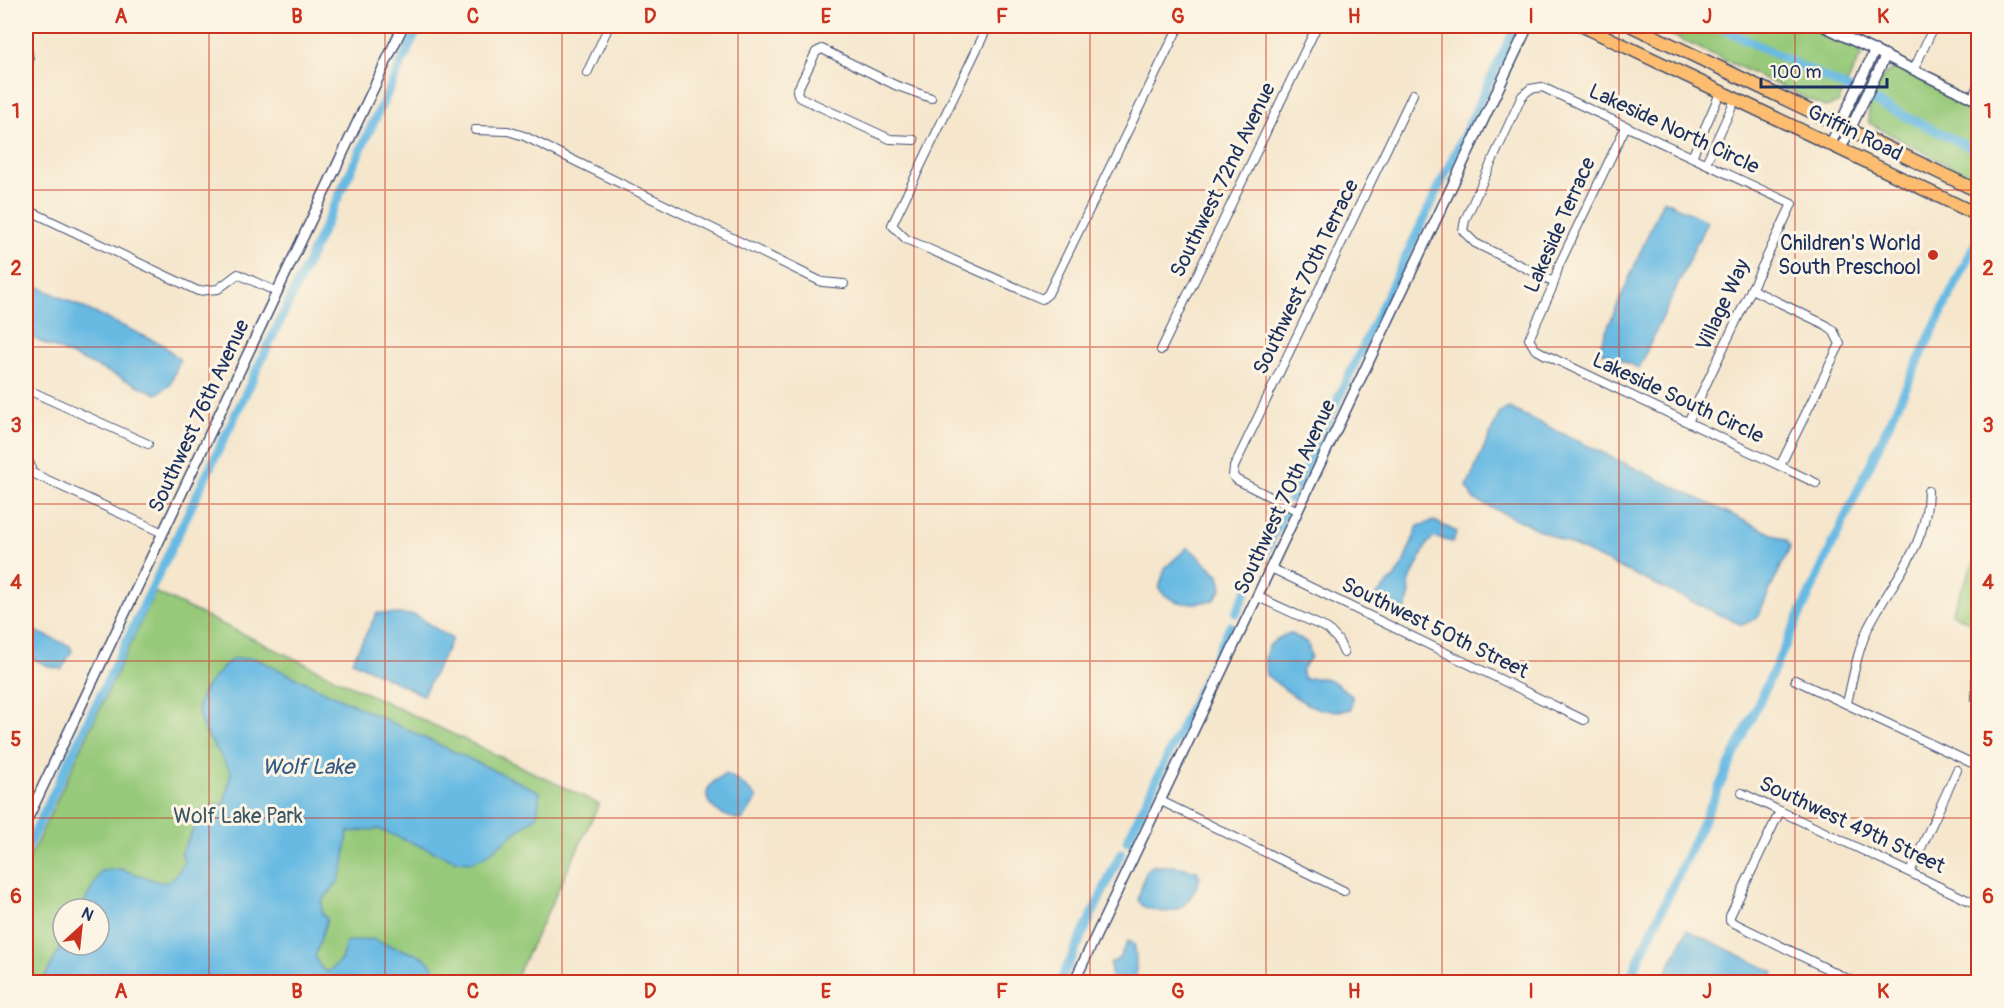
<svg xmlns="http://www.w3.org/2000/svg" width="2004" height="1008" viewBox="0 0 2004 1008" font-family="Pangolin,sans-serif">
	<style>
		.green { fill: #96c979; stroke: #587c6c; stroke-width: 1.5; fill-rule: evenodd }
		.water { fill: #67bae3; stroke: #4174a0; stroke-width: 1.5 }
		.lines { fill: none; stroke-linecap: round; stroke-linejoin: round }
		.canal { stroke: #67bae3; stroke-width: 9 }
		.minor-casing { stroke: #3c4a6e; stroke-width: 10 }
		.tertiary-casing { stroke: #3c4a6e; stroke-width: 12 }
		.primary-casing { stroke: #3c4a6e; stroke-width: 15 }
		.minor { stroke: #fff; stroke-width: 8 }
		.tertiary { stroke: #fff; stroke-width: 9 }
		.primary { stroke: #fcbd6f; stroke-width: 12 }
		.grid { fill: none; stroke: #c8321e; stroke-width: 1.5; stroke-opacity: 0.55 }
		.poi-dot { fill: #c8321e; stroke: #fcf5e5; stroke-width: 2 }
		.labels { text-anchor: middle; dominant-baseline: central; stroke-width: 6; stroke-linejoin: round; paint-order: stroke }
		.street-label { font-size: 21px; fill: #1b2f5e; stroke: #fcf5e5 }
		.poi-label { font-size: 21px; fill: #1b2f5e; stroke: #fcf5e5; text-anchor: end }
		.park-label { font-size: 21px; fill: #3a5665; stroke: #fcf5e5 }
		.water-label { font-size: 22px; font-style: italic; fill: #325986; stroke: #fcf5e5 }
		.neatline { fill: none; stroke: #c8321e; stroke-width: 2 }
		.grid-label { font-size: 20px; text-anchor: middle; font-weight: bold; fill: #c8321e }
	</style>
	<rect width="100%" height="100%" fill="#fcf5e5"/>
	<filter id="ink" filterUnits="userSpaceOnUse"><feTurbulence type="fractalNoise" baseFrequency=".0167" numOctaves="2"/><feDisplacementMap in="SourceGraphic" scale="12" xChannelSelector="R" yChannelSelector="G"/><feConvolveMatrix kernelMatrix="1 2 1 2 8 2 1 2 1" color-interpolation-filters="sRGB"/></filter>
	<filter id="wash" filterUnits="userSpaceOnUse"><feTurbulence type="fractalNoise" baseFrequency=".008" numOctaves="4" result="noise"/><feDisplacementMap in="SourceGraphic" scale="24" xChannelSelector="R" yChannelSelector="G"/><feGaussianBlur stdDeviation="1.35" result="paint"/><feColorMatrix in="noise" values="0 0 0 0 0 0 0 0 0 0 0 0 0 0 0 0 0 1.4 0 .05"/><feComposite in="paint" operator="in"/></filter>
	<g filter="url(#wash)">
		<rect width="100%" height="100%" fill="#f5e6cc"/>
		<!-- green -->
		<g class="green">
			<polygon points="1652,26 1814,26 1854,45 1863,56 1859,58 1838,103 1825,107"/>
			<path d="M1896 68 1978 105V181L1869 123C1865 108 1880 71 1896 68Z"/>
			<polygon points="1978,553 1978,626 1951,613"/>
			<path d="M155 592 599 804 514 982H26V865ZM63 909H99V945H63Z"/>
		</g>
		<!-- water -->
		<g class="water">
			<polygon points="1663,200 1707,221 1639,368 1598,350"/>
			<polygon points="26,281 163,345 180,360 170,385 157,394 26,335"/>
			<polygon points="1509,408 1787,541 1790,547 1757,618 1742,625 1473,499 1467,486 1500,412"/>
			<polygon points="1434,521 1457,532 1452,542 1434,537 1427,544 1409,582 1410,593 1403,619 1373,603 1373,598 1394,578 1403,564 1418,526"/>
			<path d="M1188 547 1219 575 1222 588 1214 600C1191 605 1174 607 1159 589L1165 568Z"/>
			<polygon points="377,613 415,615 452,639 423,695 352,661"/>
			<polygon points="26,627 70,646 72,651 62,669 50,667 26,655"/>
			<path d="M1290 633 1308 643 1311 657 1301 671 1304 679C1332 676 1330 679 1352 696L1351 709C1315 718 1293 695 1266 675 1262 651 1267 641 1290 633Z"/>
			<path d="M254 658 540 792 537 816 485 856 472 862 457 861 378 829 348 832 344 865 338 882 322 901V913L327 919 315 957 321 968 328 972 341 960 346 942 371 939 424 957 433 967 435 982H42L63 943 99 945V909H81L101 871 120 869 163 883 173 879 185 862 181 853 204 809 224 804 231 772C197 717 178 710 232 659Z"/>
			<path d="M726 774C732 776 755 793 757 799L742 820C712 816 689 792 726 774Z"/>
			<path d="M1153 866H1176L1197 871 1200 878C1191 901 1180 917 1154 910 1147 908 1142 907 1138 900L1146 870Z"/>
			<polygon points="1687,930 1774,972 1769,982 1662,982"/>
			<path d="M1128 941 1134 944C1138 957 1134 969 1137 982H1112L1110 964 1119 958Z"/>
		</g>
		<g class="lines">
			<!-- canal -->
			<g class="canal">
				<polyline points="1717,26 1978,151"/>
				<polyline points="1290,499 1516,26"/>
				<polyline points="1236,613 1284,512"/>
				<polyline points="1127,841 1230,626"/>
				<polyline points="26,850 244,397 419,26"/>
				<polyline points="1060,982 1121,853"/>
				<polyline points="1628,982 1931,334 1978,238"/>
			</g>
		</g>
	</g>
	<g filter="url(#ink)">
		<g class="lines">
			<!-- minor casing -->
			<g class="minor-casing">
				<g id="minor">
					<polyline points="988,26 892,225 906,239 1042,299 1048,294 1179,26"/>
					<polyline points="26,40 29,60 26,68"/>
					<polyline points="1914,69 1934,26"/>
					<polyline points="587,73 609,26"/>
					<polyline points="1973,98 1978,84"/>
					<polyline points="1626,126 1559,265 1553,286 1529,339 1535,349 1546,355 1816,483"/>
					<polyline points="475,130 508,131 524,136 822,282 844,284"/>
					<polyline points="914,140 890,139 799,97 797,91 816,52 822,49 895,85 931,98"/>
					<polyline points="1692,157 1721,91"/>
					<polyline points="1706,163 1736,98"/>
					<polyline points="26,209 198,291 218,289 238,274 277,292"/>
					<polyline points="1554,282 1475,243 1463,231 1465,220 1522,96 1530,89 1542,87 1792,204 1688,422"/>
					<polyline points="1751,289 1826,325 1833,330 1840,344 1780,466"/>
					<polyline points="1161,350 1317,26"/>
					<polyline points="26,389 148,444"/>
					<polyline points="26,455 31,467 26,477"/>
					<polyline points="30,472 163,533"/>
					<polyline points="1298,511 1237,480 1233,476 1234,467 1413,94"/>
					<polyline points="1271,568 1584,720"/>
					<polyline points="1258,597 1328,629 1338,640 1344,653"/>
					<polyline points="1795,680 1978,766"/>
					<path d="M1847 703C1853 678 1857 652 1868 628 1892 579 1927 550 1928 491"/>
					<polyline points="1976,703 1976,677 1978,671"/>
					<polyline points="1742,793 1978,905"/>
					<polyline points="1161,801 1344,891"/>
					<polyline points="1780,811 1730,916 1730,921 1854,982"/>
					<polyline points="1910,872 1957,770"/>
				</g>
			</g>
			<!-- tertiary casing -->
			<g class="tertiary-casing">
				<g id="tertiary">
					<polyline points="1823,26 1978,101"/>
					<polyline points="1831,143 1875,50"/>
					<polyline points="1841,148 1886,55"/>
					<polyline points="26,822 403,26"/>
					<polyline points="1074,982 1528,26"/>
				</g>
			</g>
			<!-- primary casing -->
			<g class="primary-casing">
				<g id="primary">
					<polyline points="1583,26 1978,215"/>
					<polyline points="1632,26 1978,191"/>
				</g>
			</g>
			<!-- minor -->
			<use href="#minor" class="minor"/>
			<!-- tertiary -->
			<use href="#tertiary" class="tertiary"/>
			<!-- primary -->
			<use href="#primary" class="primary"/>
		</g>
	</g>
	<!-- grid -->
	<path class="grid" d="M209 26V982M385 26V982M562 26V982M738 26V982M914 26V982M1090 26V982M1266 26V982M1442 26V982M1619 26V982M1795 26V982M26 190H1978M26 347H1978M26 504H1978M26 661H1978M26 818H1978"/>
	<!-- markers -->
	<circle class="poi-dot" cx="1933" cy="255" r="6"/>
	<g class="labels">
		<!-- street labels -->
		<g class="street-label">
			<text transform="translate(1674 129) rotate(25)">Lakeside North Circle</text>
			<text transform="translate(1855 133) rotate(26)">Griffin Road</text>
			<text transform="translate(1223 180) rotate(-64)">Southwest 72nd Avenue</text>
			<text transform="translate(1560 225) rotate(-66)">Lakeside Terrace</text>
			<text transform="translate(1306 277) rotate(-64)">Southwest 70th Terrace</text>
			<text transform="translate(1723 305) rotate(-65)">Village Way</text>
			<text transform="translate(1678 398) rotate(25)">Lakeside South Circle</text>
			<text transform="translate(199 416) rotate(-65)">Southwest 76th Avenue</text>
			<text transform="translate(1285 497) rotate(-65)">Southwest 70th Avenue</text>
			<text transform="translate(1435 628) rotate(26)">Southwest 50th Street</text>
			<text transform="translate(1852 825) rotate(25)">Southwest 49th Street</text>
		</g>
		<!-- poi labels -->
		<g class="poi-label">
			<text x="1921" y="243">Children's World<tspan x="1921" dy="24">South Preschool</tspan></text>
		</g>
		<!-- park labels -->
		<g class="park-label">
			<text x="238" y="816">Wolf Lake Park</text>
		</g>
		<!-- water labels -->
		<g class="water-label">
			<text x="308" y="767">Wolf Lake</text>
		</g>
	</g>
	<!-- margin -->
	<rect width="2004" height="1008" fill="none" stroke="#fcf5e5" stroke-width="66"/>
	<!-- north arrow -->
	<g transform="translate(81 927) rotate(27)"><circle r="28" fill="#fcf5e5" stroke="#a2a6af" stroke-width="1.5"/>
	<path d="M0-4.5L10 22L0 15L-10 22Z" fill="#c8321e"/>
	<text y="-9" font-size="16" font-weight="bold" text-anchor="middle" fill="#1b2f5e">N</text>
	</g>
	<!-- scale -->
	<path d="M1761 78v9h126v-9" fill="none" stroke="#1b2f5e" stroke-width="3"/>
	<text x="1770" y="78" font-size="18" fill="#1b2f5e" stroke="#fcf5e5" stroke-width="4.5" paint-order="stroke">100 m</text>
	<rect x="33" y="33" width="1938" height="942" class="neatline"/>
	<g class="grid-label">
		<text x="121" y="23">A</text>
		<text x="297" y="23">B</text>
		<text x="473" y="23">C</text>
		<text x="650" y="23">D</text>
		<text x="826" y="23">E</text>
		<text x="1002" y="23">F</text>
		<text x="1178" y="23">G</text>
		<text x="1354" y="23">H</text>
		<text x="1531" y="23">I</text>
		<text x="1707" y="23">J</text>
		<text x="1883" y="23">K</text>
		<text x="16" y="118">1</text>
		<text x="1988" y="118">1</text>
		<text x="16" y="275">2</text>
		<text x="1988" y="275">2</text>
		<text x="16" y="432">3</text>
		<text x="1988" y="432">3</text>
		<text x="16" y="589">4</text>
		<text x="1988" y="589">4</text>
		<text x="16" y="746">5</text>
		<text x="1988" y="746">5</text>
		<text x="16" y="903">6</text>
		<text x="1988" y="903">6</text>
		<text x="121" y="998">A</text>
		<text x="297" y="998">B</text>
		<text x="473" y="998">C</text>
		<text x="650" y="998">D</text>
		<text x="826" y="998">E</text>
		<text x="1002" y="998">F</text>
		<text x="1178" y="998">G</text>
		<text x="1354" y="998">H</text>
		<text x="1531" y="998">I</text>
		<text x="1707" y="998">J</text>
		<text x="1883" y="998">K</text>
	</g>
</svg>
